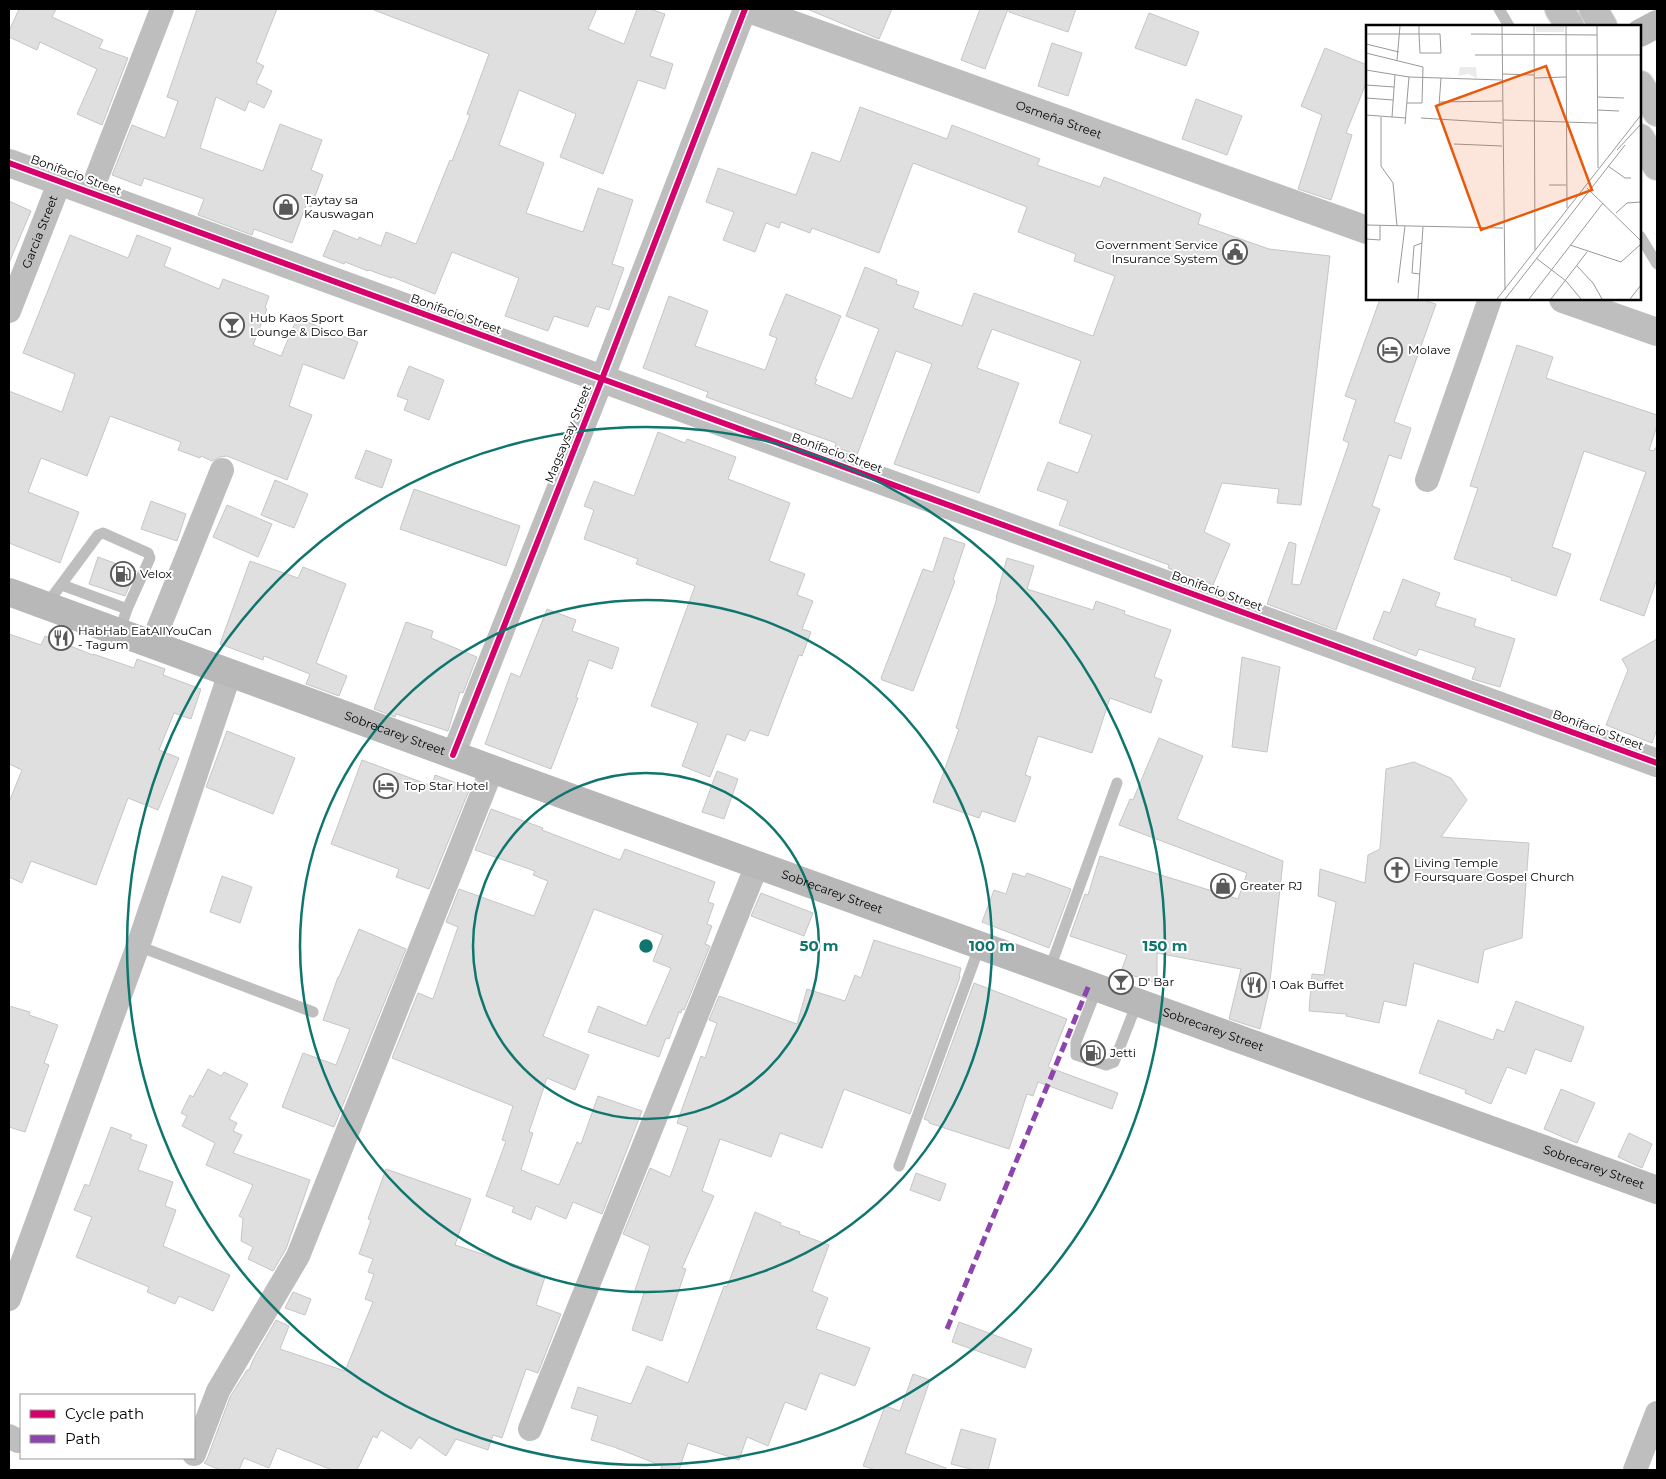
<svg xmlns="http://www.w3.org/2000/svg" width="1666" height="1479" font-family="Montserrat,sans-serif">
<rect width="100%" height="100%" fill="#fff"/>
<g fill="#dfdfdf" stroke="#c6c6c6">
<path d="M19,9H56L52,17L103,40L99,48L128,58L102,125L77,114L97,69L40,42L37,50L9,37V31Z"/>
<path d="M197,9H277L256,62L264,66L256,83L272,91L264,108L249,101L245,111L216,97L200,148L263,171L280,124L322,140L311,170L323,175L311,207L306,205L292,243L254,229L252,235L198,215L204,199L144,178L141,186L112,175L132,125L165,138L178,101L167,97Z"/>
<path d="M374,9H597L588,29L624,44L637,9H650L665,14L650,56L673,64L665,89L638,80L603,174L560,157L576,114L519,90L499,145L544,163L526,213L583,232L598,188L633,200L612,264L624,268L609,310L596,306L588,327L554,316L548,331L505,316L519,278L452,252L435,294L392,277L391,278L369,270L368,271L345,262L344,264L323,256L334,230L358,240L359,237L381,246L386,232L416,244L450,160L452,161L470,115L467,114L489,54L374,10Z"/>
<path d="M807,9H892L879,39Z"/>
<path d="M980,9H1008L985,69L961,60Z"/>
<path d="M1009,9H1076L1068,32L1009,12Z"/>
<path d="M1149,13L1199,32L1186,66L1135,48Z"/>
<path d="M1052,43L1082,53L1068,96L1038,86Z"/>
<path d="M1325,48L1367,65V81L1346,133L1352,135L1331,200L1298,189L1322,115L1301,106Z"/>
<path d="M1196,99L1242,116L1227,155L1182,139Z"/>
<path d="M860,107L947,139L952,125L1040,159L1037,165L1100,187L1104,177L1201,214L1198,224L1269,249L1330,256L1301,505L1277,503L1279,489L1222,483L1204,532L1230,544L1213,585L1168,568L1169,565L1059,525L1068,501L1037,490L1048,462L1078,473L1092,435L1059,423L1081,361L992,329L977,368L1019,383L979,493L894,464L932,364L896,351L857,455L835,447L836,443L706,397L708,392L643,368L669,296L708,311L695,346L765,370L777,338L769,335L786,294L841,316L815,379H817L815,384L852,399L879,329L846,316L865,267L897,280L896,284L919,292L913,308L962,326L974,293L1093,336L1115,276L1074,261L1076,254L1018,232L1027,207L913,163L879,253L812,228L810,233L781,222L779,228L766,223L755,252L723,240L734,212L706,202L718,168L796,195L812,152L840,162Z"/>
<path d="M9,201L31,211L9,263Z"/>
<path d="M70,235L128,258L137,235L171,248L164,266L219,289L223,279L269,296L265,308L267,309L253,345L281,356L297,318L358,342L344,379L303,364L289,406L312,415L287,480L227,456L220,457L212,461L201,456L200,458L178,450L181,442L110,416L87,476L41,458L28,492L79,512L60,563L9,543V391L62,412L75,374L23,353Z"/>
<path d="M1380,299H1420L1436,304L1394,422L1411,428L1401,459L1389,455L1372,506L1380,509L1336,630L1267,604L1289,542L1296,544L1292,584L1300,585L1349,443L1343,440L1356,400L1345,396Z"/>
<path d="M1517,345L1553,357L1546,378L1657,415V426L1649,450L1654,451L1655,448H1657V579L1644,616L1600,600L1646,472L1584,451L1552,547L1571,554L1556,596L1511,580L1512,578L1454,559L1478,488L1470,486Z"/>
<path d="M409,366L444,380L429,420L404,410L408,400L397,396Z"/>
<path d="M658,432L685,443L687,439L736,457L728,479L790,503L769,561L805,574L797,595L813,601L802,629L811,632L802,656L799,655L768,736L750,730L745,741L727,734L710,777L682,766L698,723L651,706L695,586L636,564L638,559L584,539L594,510L584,506L594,481L634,496Z"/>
<path d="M366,450L392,460L382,488L355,478Z"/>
<path d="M275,480L308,494L294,528L261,515Z"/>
<path d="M414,489L520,526L506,566L400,529Z"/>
<path d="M151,501L186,514L177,541L141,529Z"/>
<path d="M227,505L272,524L258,557L213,537Z"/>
<path d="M944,537L965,544L953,580L955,581L913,691L882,680L881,678L923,569L933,572Z"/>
<path d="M98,557L136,571L125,596L89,584Z"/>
<path d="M1007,558L1034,566L1027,589L1093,610L1096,601L1125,611L1124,614L1171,630L1154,677L1162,680L1151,713L1110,698L1092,753L1038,736L1025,775L1031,777L1015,822L982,811L979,818L933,802L959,729L956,728L997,598H996Z"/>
<path d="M250,561L298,578L303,567L346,584L316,663L347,676L339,696L306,684L310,674L264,656L263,660L220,644Z"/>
<path d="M1403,579L1440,593L1435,606L1476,619L1474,626L1515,639L1500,687L1472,679L1476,668L1419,649L1416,656L1373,639L1384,611L1390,613Z"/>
<path d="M547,609L576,620L572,631L619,648L612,669L589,660L576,697L578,698L551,769L485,744L511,673L520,677Z"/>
<path d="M406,622L433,631L431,638L477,657L463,693L460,692L448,731L396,714L395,717L374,709Z"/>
<path d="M9,634L41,645L45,636L93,655V654L134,668L137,659L165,669L163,675L201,689L191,719L174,713L159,750L179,758L158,810L128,798L96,885L31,861L22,883L9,877V802L22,770L9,764Z"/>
<path d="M1657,639V729L1652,743L1606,725L1628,670L1622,659Z"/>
<path d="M1242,657L1280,667L1267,752L1232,747Z"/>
<path d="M227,731L295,758L273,814L206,787Z"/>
<path d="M1159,738L1203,756L1177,819L1283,861L1269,990L1260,1029L1229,1019L1241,969L1157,953V983L1121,972L1127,955L1070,936L1085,894L1088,895L1100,856L1238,899L1247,873L1119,825L1130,799L1133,800Z"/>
<path d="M362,760L432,786L435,775L470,788L429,889L396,877L399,869L331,844Z"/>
<path d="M1414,762L1451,778L1467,800L1441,837L1529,843L1522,938L1484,950L1478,983L1414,963L1406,1006L1384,1001L1379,1023L1346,1016L1347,1014L1309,1011L1312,974L1324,975L1336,902L1318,896L1320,869L1365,883L1368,855L1380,849L1386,769Z"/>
<path d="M717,771L738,779L724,819L702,812Z"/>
<path d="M491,809L543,828L542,830L620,860L625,849L715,882L708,902L714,904L707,924L712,926L705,944L710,946L684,1010L682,1009L681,1013L679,1012L669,1039L666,1038L659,1057L588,1032L598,1006L646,1026L671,968L653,961L663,935L594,909L543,1036L589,1055L575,1090L547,1078L529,1132L533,1133L521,1170L559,1185L577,1142L581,1144L598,1096L642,1111L602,1214L573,1202L566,1219L536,1206L531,1220L512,1212L514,1207L486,1196L506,1141L502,1140L513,1106L392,1058L418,993L433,999L458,927L446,922L459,889L534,916L548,881L533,875L535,871L475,850Z"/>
<path d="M1013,873L1025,877L1027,873L1071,889L1049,948L982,922L994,890L1006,894Z"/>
<path d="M222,876L252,887L240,923L210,912Z"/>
<path d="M761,893L813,913L804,936L751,916Z"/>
<path d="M359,929L406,949L334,1127L282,1107L303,1053L336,1065L350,1029L323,1020L338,977H339Z"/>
<path d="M874,940L961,968L959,976L960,977L910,1114L844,1089L822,1148L780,1133L771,1157L720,1139L702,1191L714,1196L682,1268L686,1269L662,1341L632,1330L644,1293L635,1290L650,1246L623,1234L650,1168L670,1177L688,1127L677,1123L701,1056L705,1058L717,1023L709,1020L719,996L797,1024L807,989L845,1001L855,975L861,978Z"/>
<path d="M974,983L1067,1019L1048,1067L1118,1093L1112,1109L1038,1082L1033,1096L1027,1094L1009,1149L929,1123V1121L924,1119Z"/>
<path d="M1516,1001L1584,1027L1571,1062L1535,1049L1526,1074L1507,1067L1491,1104L1465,1093L1466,1090L1419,1073L1438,1020L1493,1040L1497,1029L1504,1032Z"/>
<path d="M9,1006L30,1012L29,1015L58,1025L44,1063L49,1065L25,1132L9,1127Z"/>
<path d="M208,1069L221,1076L224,1072L248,1084L229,1119L237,1123L233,1131L242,1135L233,1153L310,1180L286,1249L273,1271L248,1259L253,1247L241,1241L243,1218L239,1216L253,1185L206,1165L215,1143L182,1126L187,1116L181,1113L190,1095L193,1097Z"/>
<path d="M1561,1089L1595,1103L1577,1143L1544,1129Z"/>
<path d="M111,1127L132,1135L130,1139L147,1145L138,1170L173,1182L165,1206L176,1210L163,1246L230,1275L213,1311L179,1296L175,1304L147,1292L149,1287L76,1257L92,1217L74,1210L85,1184L89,1186Z"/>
<path d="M1629,1133L1652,1144L1642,1168L1618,1157Z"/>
<path d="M386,1169L471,1199L455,1245L540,1273L539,1276L545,1277L536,1305L561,1314L538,1373L526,1369L502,1438L493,1435L488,1450L456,1439L446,1456L419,1437L411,1449L381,1430L377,1438L373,1436L357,1470H332L277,1448L269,1468L244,1458L239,1470H220L204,1463L207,1459L230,1397L247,1370H249L254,1358L276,1320L289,1326L280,1349L345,1371L373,1302L365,1299L374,1274L368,1272L373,1259L359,1254L371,1220L368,1219Z"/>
<path d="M916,1173L946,1184L940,1201L910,1190Z"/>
<path d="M755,1212L781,1223L780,1225L800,1232L799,1234L829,1245L812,1291L828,1298L816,1329L870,1348L855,1386L820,1373L806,1410L785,1402L768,1446L747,1437L739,1460L688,1443L679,1470H660L662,1466L614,1447L591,1440L598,1416L571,1408L578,1387L631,1404L647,1366L688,1383L724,1286L727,1287Z"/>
<path d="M293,1292L311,1299L305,1315L285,1308Z"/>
<path d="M959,1322L1032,1349L1025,1368L952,1342Z"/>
<path d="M913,1374L930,1380L905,1453L946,1468V1470H876L863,1466L885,1406L900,1411Z"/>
<path d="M961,1429L996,1439L988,1470H975L951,1464Z"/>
</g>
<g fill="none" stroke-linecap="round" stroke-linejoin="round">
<defs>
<g id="trunk">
<path d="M1559,9L1570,26"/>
<path d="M1593,9L1603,26"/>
<path d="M1640,85L1657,112"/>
<path d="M1640,138L1657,166"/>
</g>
</defs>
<use href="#trunk" stroke="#dbdbdb" stroke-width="30"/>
<g stroke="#bebebe" stroke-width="11">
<path d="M1499,9L1509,26"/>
<path d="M1640,236L1657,264"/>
<path d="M62,585L127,609"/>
<path d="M46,605L98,535L103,533L148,553L150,558L127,609L119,633"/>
<path d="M138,946L313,1012"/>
<path d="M1049,971L1117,783"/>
<path d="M1097,988L1076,1042V1055L1106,1065L1114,1062L1137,1003"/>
<path d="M899,1166L980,945"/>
</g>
<g stroke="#bebebe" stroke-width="24">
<path d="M91,192L162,9"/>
<path id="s1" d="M9,311L60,181"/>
<path d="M1427,480L1490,299"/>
<path d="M152,644L222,470"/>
<path d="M453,755L602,379L745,9"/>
<path d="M9,1299L138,946L230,673"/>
<path d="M530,1429L757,865"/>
<path d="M9,1436L18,1441"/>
<path d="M194,1454L218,1391L298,1256L492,769"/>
<path d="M1635,1470L1657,1413"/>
</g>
<g stroke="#bebebe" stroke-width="28">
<path id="s2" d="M749,9L1367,230"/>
<path d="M9,163L1657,763"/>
<path d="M1563,299L1657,332"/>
</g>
<g stroke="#b8b8b8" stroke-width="28">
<path d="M1640,33L1657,24"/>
<path id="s3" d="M9,592L492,769L1657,1190"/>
</g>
<use href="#trunk" stroke="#bebebe" stroke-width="28"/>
<path stroke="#8e44ad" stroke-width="5" stroke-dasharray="10 5" stroke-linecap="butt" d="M947,1329L1089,985"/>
<defs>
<g id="cycleway">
<path d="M9,163L1657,763"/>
<path d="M453,755L602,379L745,9"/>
</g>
</defs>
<use href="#cycleway" stroke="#fff" stroke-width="9"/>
<use href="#cycleway" stroke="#d6006c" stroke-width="6"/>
</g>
<g fill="none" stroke="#0f766e" stroke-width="2.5">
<circle cx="646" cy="946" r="173"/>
<circle cx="646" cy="946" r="346"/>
<circle cx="646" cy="946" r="519"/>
</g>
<defs>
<symbol id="shop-ring" viewBox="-11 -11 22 22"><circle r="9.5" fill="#fff" stroke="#595959" stroke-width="1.5"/><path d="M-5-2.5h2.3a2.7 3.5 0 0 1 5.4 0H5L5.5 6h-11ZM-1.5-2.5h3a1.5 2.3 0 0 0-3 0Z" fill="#595959"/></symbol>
<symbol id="civic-ring" viewBox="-11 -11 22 22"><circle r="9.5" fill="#fff" stroke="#595959" stroke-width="1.5"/><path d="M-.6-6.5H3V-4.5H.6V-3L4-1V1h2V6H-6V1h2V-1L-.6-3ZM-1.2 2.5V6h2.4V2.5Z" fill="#595959"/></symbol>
<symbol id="bar-ring" viewBox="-11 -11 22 22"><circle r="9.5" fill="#fff" stroke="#595959" stroke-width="1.5"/><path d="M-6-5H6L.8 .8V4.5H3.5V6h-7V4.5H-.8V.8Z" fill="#595959"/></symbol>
<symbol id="hotel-ring" viewBox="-11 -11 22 22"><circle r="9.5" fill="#fff" stroke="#595959" stroke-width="1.5"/><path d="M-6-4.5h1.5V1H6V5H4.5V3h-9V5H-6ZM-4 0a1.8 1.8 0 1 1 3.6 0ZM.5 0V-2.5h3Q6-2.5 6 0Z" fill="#595959"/></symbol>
<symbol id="fuel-ring" viewBox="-11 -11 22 22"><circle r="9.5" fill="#fff" stroke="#595959" stroke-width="1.5"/><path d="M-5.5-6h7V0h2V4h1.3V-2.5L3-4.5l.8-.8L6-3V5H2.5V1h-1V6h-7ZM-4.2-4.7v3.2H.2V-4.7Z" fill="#595959"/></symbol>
<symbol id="restaurant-ring" viewBox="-11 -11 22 22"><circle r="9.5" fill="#fff" stroke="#595959" stroke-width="1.5"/><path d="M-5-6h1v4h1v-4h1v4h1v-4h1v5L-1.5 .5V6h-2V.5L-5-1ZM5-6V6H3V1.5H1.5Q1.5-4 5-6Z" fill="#595959"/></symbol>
<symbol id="church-ring" viewBox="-11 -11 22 22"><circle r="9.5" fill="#fff" stroke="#595959" stroke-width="1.5"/><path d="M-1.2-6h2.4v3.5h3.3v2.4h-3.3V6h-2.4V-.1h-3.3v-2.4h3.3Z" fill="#595959"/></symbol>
</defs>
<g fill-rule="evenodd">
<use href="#shop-ring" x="272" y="193" width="28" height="28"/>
<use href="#civic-ring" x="1221" y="238" width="28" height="28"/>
<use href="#bar-ring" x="218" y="311" width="28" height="28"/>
<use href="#hotel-ring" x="1376" y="336" width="28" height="28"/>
<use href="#fuel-ring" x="109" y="560" width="28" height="28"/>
<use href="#restaurant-ring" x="47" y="624" width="28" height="28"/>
<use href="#hotel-ring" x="372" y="772" width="28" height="28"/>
<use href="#church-ring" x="1383" y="856" width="28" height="28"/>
<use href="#shop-ring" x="1209" y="872" width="28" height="28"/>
<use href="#bar-ring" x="1107" y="968" width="28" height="28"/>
<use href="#restaurant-ring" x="1240" y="971" width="28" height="28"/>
<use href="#fuel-ring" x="1079" y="1039" width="28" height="28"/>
</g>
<g text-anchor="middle" stroke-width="4" stroke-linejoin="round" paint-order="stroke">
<g font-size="12" fill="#000" stroke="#fff">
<text dy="4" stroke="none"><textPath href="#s2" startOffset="329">Osmeña Street</textPath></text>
<text transform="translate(76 175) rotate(20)" y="4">Bonifacio Street</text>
<text dy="4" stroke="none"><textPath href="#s1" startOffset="85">Garcia Street</textPath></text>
<text transform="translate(456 314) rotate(20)" y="4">Bonifacio Street</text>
<text transform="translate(568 434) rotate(-68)" y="4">Magsaysay Street</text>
<text transform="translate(837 453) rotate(20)" y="4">Bonifacio Street</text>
<text transform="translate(1217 591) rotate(20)" y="4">Bonifacio Street</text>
<text transform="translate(1598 730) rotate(20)" y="4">Bonifacio Street</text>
<text dy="4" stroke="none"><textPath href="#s3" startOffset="411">Sobrecarey Street</textPath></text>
<text dy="4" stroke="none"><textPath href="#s3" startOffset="876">Sobrecarey Street</textPath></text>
<text dy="4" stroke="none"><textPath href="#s3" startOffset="1281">Sobrecarey Street</textPath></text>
<text dy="4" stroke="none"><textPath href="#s3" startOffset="1686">Sobrecarey Street</textPath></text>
</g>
<g font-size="12" fill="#000" stroke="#fff" text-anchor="start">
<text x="304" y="204">Taytay sa<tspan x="304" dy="14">Kauswagan</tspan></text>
<text x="1218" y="249" text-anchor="end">Government Service<tspan x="1218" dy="14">Insurance System</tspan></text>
<text x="250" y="322">Hub Kaos Sport<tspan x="250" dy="14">Lounge &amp; Disco Bar</tspan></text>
<text x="1408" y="354">Molave</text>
<text x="140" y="578">Velox</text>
<text x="78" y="635">HabHab EatAllYouCan<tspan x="78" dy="14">- Tagum</tspan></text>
<text x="404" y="790">Top Star Hotel</text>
<text x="1414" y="867">Living Temple<tspan x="1414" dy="14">Foursquare Gospel Church</tspan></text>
<text x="1240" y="890">Greater RJ</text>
<text x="1138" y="986">D' Bar</text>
<text x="1272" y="989">1 Oak Buffet</text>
<text x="1110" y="1057">Jetti</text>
</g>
</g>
<g transform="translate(1366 25)">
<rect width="275" height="275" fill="#fff"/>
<path d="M170,1H198V7H170ZM94,42H110L111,53L102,49L92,51Z" fill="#ebebeb"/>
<path fill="none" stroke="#999" stroke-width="1" d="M136,1L139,265M168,1L169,225M200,1L201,183M231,1L232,143M0,9H74L75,28H54L53,9V1M105,9L231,10M0,19L33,27M0,28L57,42L56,78H41M109,30H275M31,35L34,1M0,45L43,52L136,55M137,49L168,50M169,53L200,52M0,60L28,62M231,72L258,73M0,73L27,75M74,77L136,76M73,81L75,53M231,85L253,86M0,90L40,93M15,92V141L27,158L31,201M26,92L29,50M55,93L136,98M137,95L231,98M39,99L43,52M88,119L136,121M251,125L275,99M242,141L259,153H265M183,160H200M221,163L275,216M250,188L261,178L275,177M0,200L137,203M0,214L14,215V201M204,220L255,237L275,219M170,233L200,256L215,274M211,241L227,258L236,274M54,249L46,248L48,221L56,218M32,258L39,201M52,274L57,202M131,274L275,90M139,274L259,120M163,274L237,178M185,274L221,227M264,274L275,260"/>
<path fill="#e8590c" fill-opacity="0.15" stroke="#e8590c" stroke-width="2.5" d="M180,41L226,165L115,205L70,81Z"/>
<rect width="275" height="275" fill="none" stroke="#000" stroke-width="2.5"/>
</g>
<circle cx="646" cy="946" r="8" fill="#0f766e" stroke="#fff" stroke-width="2.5"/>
<g font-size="15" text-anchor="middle" font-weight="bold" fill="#0f766e" stroke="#fff" stroke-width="4" stroke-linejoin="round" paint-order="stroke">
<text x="819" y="951">50 m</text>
<text x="992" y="951">100 m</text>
<text x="1165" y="951">150 m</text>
</g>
<rect width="1666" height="1479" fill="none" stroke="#000000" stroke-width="20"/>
<rect x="20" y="1394" width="175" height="65" fill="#ffffff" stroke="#999999"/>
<rect x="30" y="1410" width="25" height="8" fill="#d6006c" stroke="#999999"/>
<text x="65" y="1419" font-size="15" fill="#000000">Cycle path</text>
<rect x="30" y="1435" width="25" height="8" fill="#8e44ad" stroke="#999999"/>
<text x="65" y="1444" font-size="15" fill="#000000">Path</text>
</svg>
